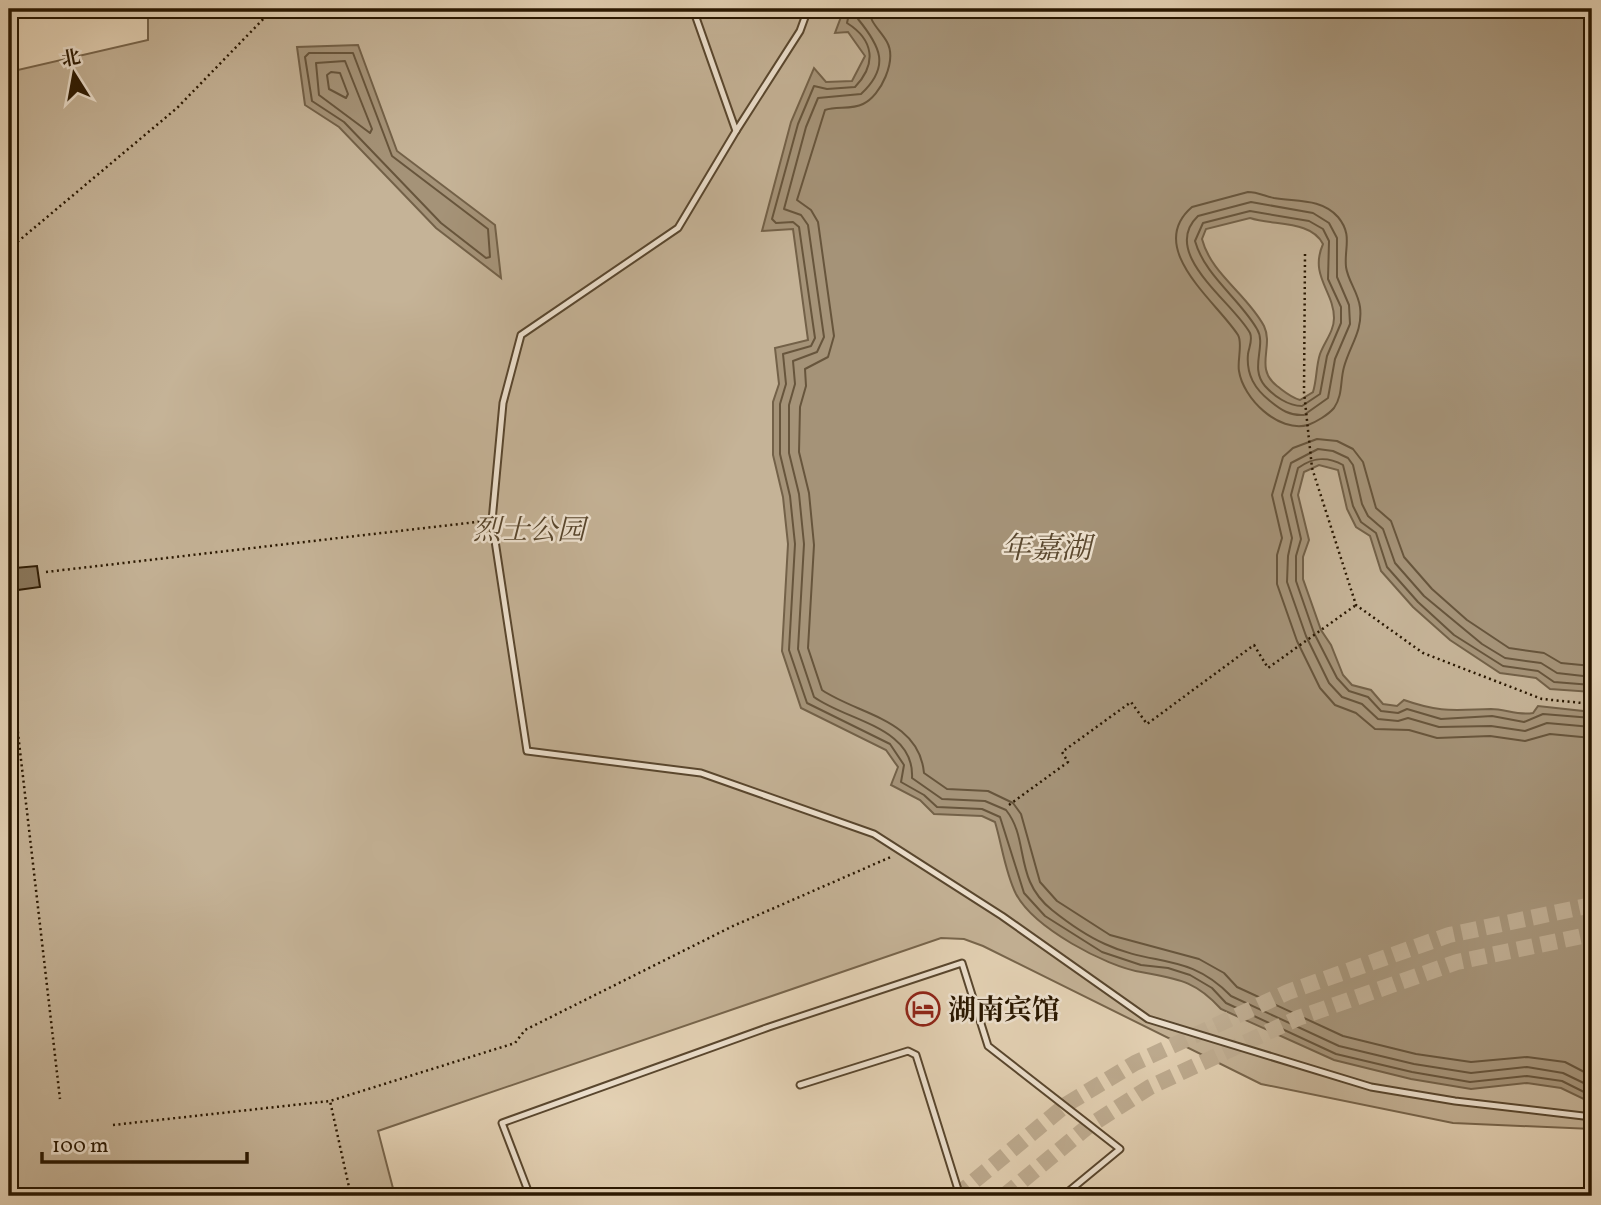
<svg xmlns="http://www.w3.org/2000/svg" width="1601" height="1205" font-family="Vollkorn,'Noto Serif SC',serif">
<rect width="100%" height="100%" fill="#e5d3b6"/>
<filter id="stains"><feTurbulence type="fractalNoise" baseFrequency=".00286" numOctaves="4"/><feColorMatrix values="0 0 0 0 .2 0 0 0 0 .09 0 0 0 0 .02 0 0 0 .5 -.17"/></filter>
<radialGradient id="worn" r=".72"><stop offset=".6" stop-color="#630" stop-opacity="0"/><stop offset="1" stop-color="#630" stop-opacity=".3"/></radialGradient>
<path fill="#c5b397" stroke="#77654c" stroke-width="2" d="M148,9H1592V1129L1453,1123L1261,1084L983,946L964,939L941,938L378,1131L395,1196H9V72L148,40Z"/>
<g fill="#a59378" stroke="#736148" stroke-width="2" fill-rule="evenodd">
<path d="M844,9H1592V692L1550,689L1536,678L1500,673L1450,640L1413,607L1381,571L1370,536L1356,527L1347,509L1338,470L1319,465L1304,472L1298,495L1309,540L1303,557V579L1321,630L1331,645L1343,675L1352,685L1371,690L1383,704L1397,706L1404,700C1441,713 1453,710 1491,709C1505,709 1518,716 1533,713L1538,706L1592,712V1103L1561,1088L1527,1083L1471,1089L1411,1079L1334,1060L1221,1009C1195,980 1177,979 1141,972C1105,966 1034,928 1016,894C1005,872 1002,845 995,822L982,816L934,814L920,800L891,785L898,767L886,750L801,708L782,651L788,544L783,497L773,455V402L779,384L775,348L808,340L793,229L762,231L791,122L814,68L826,82L852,81L865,56L848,32L835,33ZM1250,218C1274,226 1311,220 1323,244C1309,276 1334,291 1334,318C1334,331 1325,341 1320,354C1316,366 1317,379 1313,392L1300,400C1290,397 1285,392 1277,386C1254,368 1274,347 1264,326C1247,294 1211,274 1202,239L1206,229Z"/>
<path d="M358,45L397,151L495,225L501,278L436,228L339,127L305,105L297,47Z"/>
</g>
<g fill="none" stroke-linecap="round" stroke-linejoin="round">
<g stroke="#67553c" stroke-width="2">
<path d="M850,9L847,23C874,40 877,64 855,87L827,89L814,86L798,124L772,219L776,223L793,222L799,227L815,338L811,346L783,354L786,384L780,404V454L790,496L795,544L789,650L807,703L890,744L904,765L901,782L924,795L937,807L982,809L1000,817L1024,893L1045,916L1102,952L1141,965L1168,968L1190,975L1212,988L1226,1003L1336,1054L1412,1072L1470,1082L1527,1076L1562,1081L1592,1096"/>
<path d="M859,9L858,19C880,46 891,66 861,94L818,98L806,127L784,209L801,215L808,225L824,337L817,352L793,361L795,384L789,405V453L799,494L804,544L798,649L814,697C847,721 915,727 912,778L942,799L985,801L1006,810C1030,840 1013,879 1052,910C1067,922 1087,936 1105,944C1154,967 1188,952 1231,996L1339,1046L1414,1064L1471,1073L1527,1067L1563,1073L1592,1087"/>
<path d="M869,9C869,22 881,31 887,42C897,60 881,96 863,104C851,110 837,106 825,110L797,200L811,210L818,222L834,336L828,357L805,369L806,386L800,407L799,452L809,493L814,545L808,648L822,690C859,715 919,719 924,773L947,789L988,791L1013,803L1021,814L1040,882L1057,901L1110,935L1199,959L1224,973L1237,987L1343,1036L1416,1054L1471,1062L1527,1057L1565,1062L1592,1076"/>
<path d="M309,53H353L392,156L488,229L490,257L486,258L441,223L344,122L312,101L305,57Z"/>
<path d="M345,61L372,129L370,133L319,95L316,63Z"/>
<path d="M331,72L340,73L348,94L346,98L329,89L327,75Z"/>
<path d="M1248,192C1257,192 1265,196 1274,198C1296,202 1321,198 1338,217C1353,235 1344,248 1346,267C1348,281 1358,292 1360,307C1363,331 1350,345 1344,367C1340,381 1343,395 1334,408C1328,415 1316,422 1308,425C1278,433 1243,398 1239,371C1237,361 1243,343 1238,335C1217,302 1144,248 1192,207Z"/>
<path d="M1251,202L1313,213L1329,223L1337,238V277L1349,305L1350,324L1335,359L1328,398L1304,415C1290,416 1281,410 1270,401C1255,389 1246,375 1248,354C1249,347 1253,340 1250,333C1233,302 1159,253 1198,216Z"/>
<path d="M1250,211L1309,221L1323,229L1329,241L1328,279L1341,307V323L1327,356L1320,394L1302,406C1288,406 1274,396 1265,386C1249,368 1267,345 1257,329C1239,298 1205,276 1195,241L1203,223Z"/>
<path d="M1592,666L1561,663L1544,653L1509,648L1467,620L1432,589L1404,557L1391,521L1376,508L1363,462L1353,449L1337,441L1317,439L1293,448L1283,457L1272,495L1282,538L1277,555V584L1297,641L1320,688L1335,705L1356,713L1375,729L1409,730L1437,738L1490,736L1525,741L1550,734L1592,738"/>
<path d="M1592,677L1557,673L1541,663L1505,658L1482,644L1424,596L1395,563L1383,529L1368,516L1362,504L1353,465L1348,458L1333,451L1318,449L1291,463L1282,495L1292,538L1288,556L1287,582L1306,636L1329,683L1342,697L1362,704L1378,719L1398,721L1408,718L1439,727L1491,726L1525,731L1547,723L1592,727"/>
<path d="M1592,685L1554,682L1538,671L1503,666L1454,635L1418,602L1387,567L1376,533L1361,522L1353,506L1343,465C1327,456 1313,457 1298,468L1291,495L1301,539L1296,556V581L1314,633L1337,678L1349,691L1368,697L1381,711L1398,713L1407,709L1441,719L1492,716L1524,722L1543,714L1592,718"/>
</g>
</g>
<path fill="#8b795f" stroke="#291700" stroke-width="2" d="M9,561L15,568L37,566L40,587L18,590L11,598L13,612H9Z"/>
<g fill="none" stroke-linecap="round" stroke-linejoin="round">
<g stroke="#bfad92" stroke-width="16" stroke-dasharray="16 8" stroke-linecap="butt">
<path d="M956,1196L1067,1104L1135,1063L1288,992L1449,935L1592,905"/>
<path d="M1004,1196L1086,1128L1150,1087L1298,1018L1457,962L1592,934"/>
</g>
<defs>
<g id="service">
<path d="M693,9L736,131L800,31L808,9"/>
<path d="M736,131L678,228L521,335L503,403L492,521L527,751L701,773L874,834L1002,916L1148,1019L1371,1087L1455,1101L1592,1117"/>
<path d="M800,1085L908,1051L916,1055L960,1196"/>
<path d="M530,1196L502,1123L769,1027L962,963L988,1046L1120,1149L1063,1196"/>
</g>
</defs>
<use href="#service" stroke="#58462e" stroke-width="9"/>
<g stroke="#291700" stroke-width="2.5" stroke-dasharray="2 3.5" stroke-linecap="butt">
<path d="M9,249L177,108L273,9"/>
<path d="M1305,254L1304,392L1312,468L1356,605L1423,653L1542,699L1592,704"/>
<path d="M46,572L485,521"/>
<path d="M9,655L60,1099"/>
<path d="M1009,805L1068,762L1062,752L1131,702L1147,724L1254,645L1268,668L1356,605"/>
<path d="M113,1125L330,1101"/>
<path d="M9,1130L15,1129"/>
<path d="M351,1196L330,1101L515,1043L525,1030L733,926L893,856"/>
</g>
<use href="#service" stroke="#eee2d0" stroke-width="5"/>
</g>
<defs>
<symbol id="hotel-ring" viewBox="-11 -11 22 22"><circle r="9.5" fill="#eee2d0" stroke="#8f2418" stroke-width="1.5"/><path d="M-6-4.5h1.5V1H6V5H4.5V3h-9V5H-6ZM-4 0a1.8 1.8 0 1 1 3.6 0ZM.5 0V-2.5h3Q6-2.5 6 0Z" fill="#8f2418"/></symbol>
</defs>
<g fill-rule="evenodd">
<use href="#hotel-ring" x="904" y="990" width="38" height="38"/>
</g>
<g text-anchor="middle" stroke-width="5" stroke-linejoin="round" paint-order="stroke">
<g font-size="28" font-style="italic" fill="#58462d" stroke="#eee2d0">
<text x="529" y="539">烈士公园</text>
</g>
<g font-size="28" font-weight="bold" fill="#291700" stroke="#eee2d0" text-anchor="start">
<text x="948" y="1019">湖南宾馆</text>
</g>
<g font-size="30" font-style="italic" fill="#5b4930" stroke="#eee2d0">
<text x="1046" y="558">年嘉湖</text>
</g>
</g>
<rect width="1601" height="1205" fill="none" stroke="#e5d3b6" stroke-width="35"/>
<rect x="10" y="10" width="1580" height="1184" fill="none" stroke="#291700" stroke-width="3.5"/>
<rect x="18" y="18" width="1566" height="1170" fill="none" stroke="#291700" stroke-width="2"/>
<g transform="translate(74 74) rotate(349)" stroke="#eee2d0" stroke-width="5" paint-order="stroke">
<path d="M0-5L12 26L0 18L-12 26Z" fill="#291700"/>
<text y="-10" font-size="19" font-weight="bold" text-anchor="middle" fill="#291700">北</text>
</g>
<path d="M42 1152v10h205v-10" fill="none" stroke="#291700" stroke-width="3.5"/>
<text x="52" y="1152" font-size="21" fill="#291700" stroke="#eee2d0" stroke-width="5" paint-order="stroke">100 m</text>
<rect width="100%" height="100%" filter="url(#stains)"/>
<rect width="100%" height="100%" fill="url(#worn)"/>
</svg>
